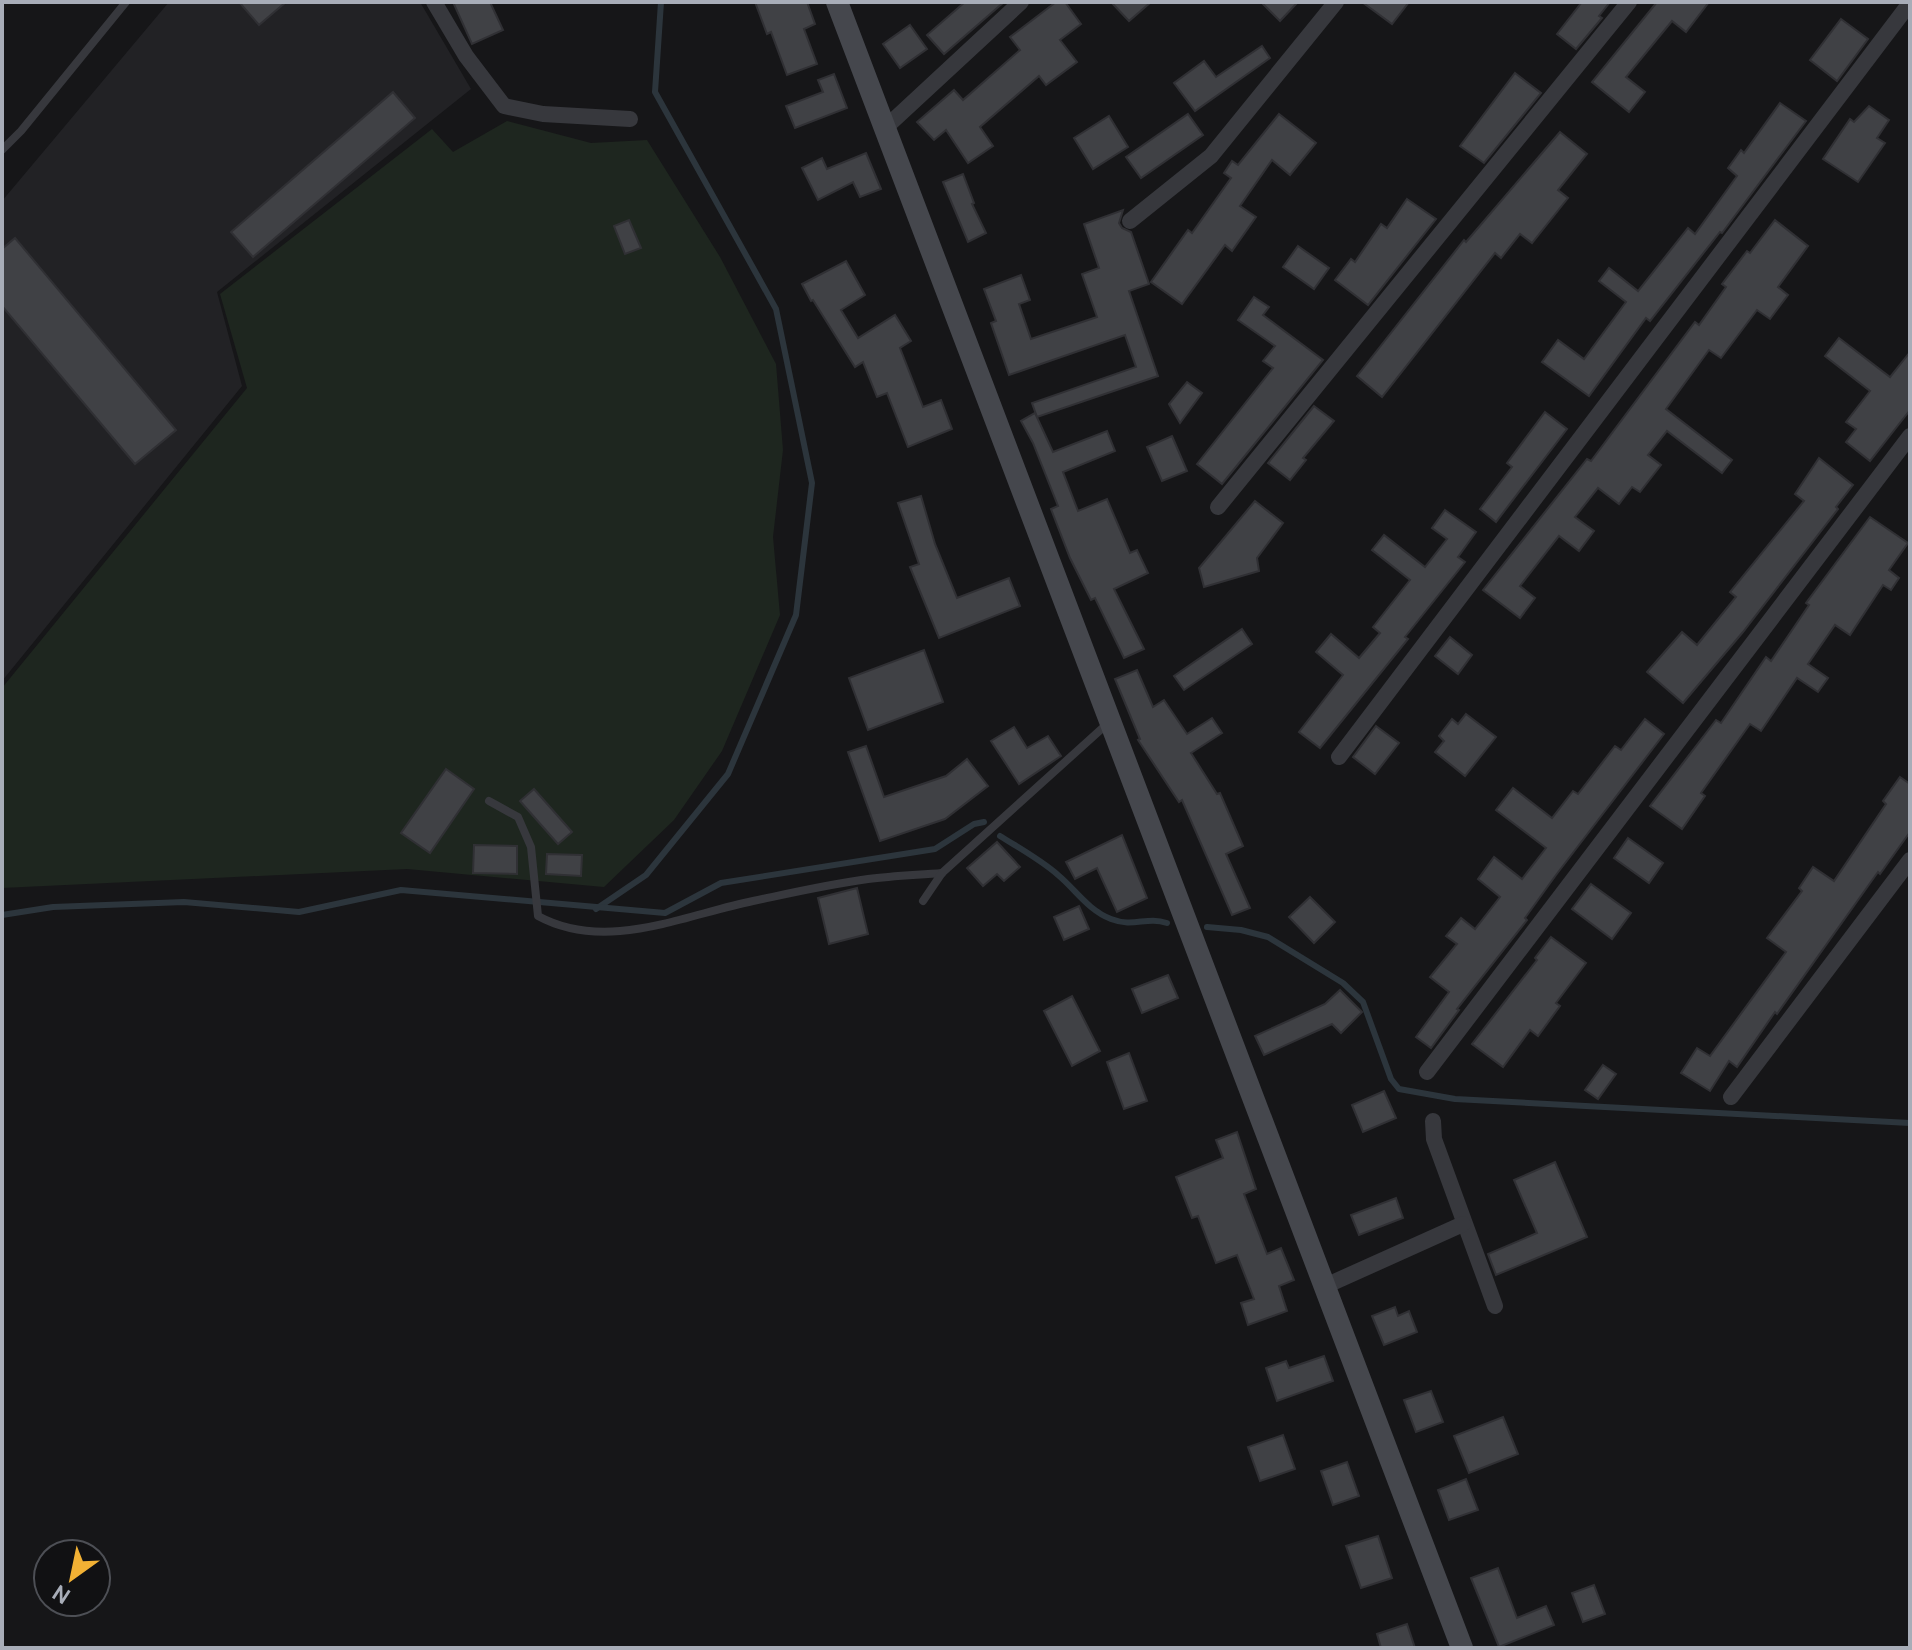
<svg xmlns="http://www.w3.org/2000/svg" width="1912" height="1650" font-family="Cabin,sans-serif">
<rect width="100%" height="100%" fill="#161618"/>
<path fill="#222225" d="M169,2H420L471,89L217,292L242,386L2,681V201Z"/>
<path fill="#1e261f" d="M507,121L591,143L647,140L720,257L776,364L783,450L773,537L780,615L722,751L674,820L604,887L407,869L2,888V688L247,388L220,294L432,129L453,152Z"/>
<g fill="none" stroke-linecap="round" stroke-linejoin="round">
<g stroke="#2c353c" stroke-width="6">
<path d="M1000,836C1019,848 1041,860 1058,875C1076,890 1088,910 1111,919C1134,928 1146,916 1167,923"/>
<path d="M596,909L646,875L728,774L796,615L812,483L776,309L655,92L661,2"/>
<path d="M2,915L53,907L184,902L299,912L401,890L665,913L721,883L935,849L974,824L984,822"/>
<path d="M1207,927L1241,930L1268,937L1343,983L1363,1002L1391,1079L1399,1089L1455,1099L1910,1123"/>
</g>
</g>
<g fill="#404145" stroke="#303034" stroke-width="2">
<path d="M239,2H286L259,25Z"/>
<path d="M453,2H490L503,30L472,44Z"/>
<path d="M755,2H807L815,24L804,29L817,64L787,75L771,32L767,34Z"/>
<path d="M965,2H1004L944,54L927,35Z"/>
<path d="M1056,2H1065L1081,24L1060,40L1077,62L1046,85L1039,76L980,127L993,146L968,163L946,130L934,140L917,122L954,90L963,100L1020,50L1010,37Z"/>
<path d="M1111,2H1151L1129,21Z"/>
<path d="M1261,2H1298L1280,21Z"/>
<path d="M1362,2H1409L1392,24Z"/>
<path d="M1582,2H1610L1599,16L1602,18L1576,49L1557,34Z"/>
<path d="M1657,2H1709L1686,32L1672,21L1626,77L1645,92L1629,112L1592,82Z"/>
<path d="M1841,19L1868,39L1837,81L1810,60Z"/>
<path d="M910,25L927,49L900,68L883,44Z"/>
<path d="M1262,46L1270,58L1195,111L1174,83L1204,61L1216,77Z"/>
<path d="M1515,73L1541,93L1484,163L1460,146Z"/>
<path d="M834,74L847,108L795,128L786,106L823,92L818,80Z"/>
<path d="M393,92L415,118L253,257L231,232Z"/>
<path d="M1780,103L1806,121L1722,233L1720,232L1650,321L1646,318L1589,396L1542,362L1558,340L1584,359L1626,302L1599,281L1609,268L1638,291L1688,228L1695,234L1737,176L1728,168L1741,150L1744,153Z"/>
<path d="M1869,106L1889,120L1877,138L1885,143L1858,182L1823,159L1850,119L1854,122Z"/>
<path d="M1188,114L1203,135L1141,178L1126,157Z"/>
<path d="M1279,114L1316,143L1290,175L1272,160L1240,206L1256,217L1232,251L1225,245L1182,304L1151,282L1188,230L1192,233L1231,178L1224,173L1232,161L1238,165Z"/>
<path d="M1109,116L1128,147L1093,169L1074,138Z"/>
<path d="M1560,132L1587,154L1558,190L1568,198L1532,243L1520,234L1501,258L1495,253L1382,397L1357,376L1464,240L1466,242Z"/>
<path d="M866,153L881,189L860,197L853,182L818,200L802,168L822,158L827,169Z"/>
<path d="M963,174L974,203L972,204L986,233L968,242L943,182Z"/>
<path d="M1407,199L1436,219L1368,305L1335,280L1351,259L1355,262L1381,224L1387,228Z"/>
<path d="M1123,210L1119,223L1122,228L1131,232L1149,284L1129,291L1158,376L1037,417L1032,403L1136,367L1125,335L1009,375L991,323L996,321L984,289L1021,275L1030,300L1019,304L1031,339L1097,317L1082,274L1099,268L1084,224Z"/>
<path d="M629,220L641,248L625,254L614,226Z"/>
<path d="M1775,220L1808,246L1778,287L1788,295L1770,319L1757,310L1721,358L1709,350L1666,409L1732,460L1722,473L1667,431L1648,455L1661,465L1640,492L1632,487L1619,504L1598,488L1575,517L1594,531L1579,551L1559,536L1520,586L1535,598L1520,618L1483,590L1587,459L1591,461L1695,322L1699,325L1726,287L1722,284L1747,251L1750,253Z"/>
<path d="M15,238L176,430L135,464L2,306V249Z"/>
<path d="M1298,246L1329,268L1314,289L1283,267Z"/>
<path d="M846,261L865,295L841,310L858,338L895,315L911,341L900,348L923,407L941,400L952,429L908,447L887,393L877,397L863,362L855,367L813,300L811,301L802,284Z"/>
<path d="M1254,297L1269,307L1263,315L1323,360L1222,484L1197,464L1273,368L1263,361L1275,346L1238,320Z"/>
<path d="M1839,338L1890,377L1910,352V410L1870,461L1846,442L1856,429L1846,422L1870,391L1825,356Z"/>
<path d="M1187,382L1202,393L1180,423L1169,404Z"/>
<path d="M1314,406L1334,421L1303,458L1306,460L1290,480L1268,463Z"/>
<path d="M1545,412L1567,429L1496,522L1480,509L1512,467L1507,463Z"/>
<path d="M1035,413L1053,452L1107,431L1115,451L1063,472L1078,511L1107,499L1130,553L1137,550L1148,573L1114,589L1144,649L1124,658L1095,598L1091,600L1070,558L1051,509L1058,506L1033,443L1021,421Z"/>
<path d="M1172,436L1187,471L1162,481L1147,447Z"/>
<path d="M1819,458L1853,485L1836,507L1838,509L1743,632L1683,703L1647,672L1682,632L1697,645L1736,597L1730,592L1804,501L1795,494Z"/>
<path d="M921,496L935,544L957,598L1009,578L1020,606L939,638L910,567L919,564L898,503Z"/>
<path d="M1255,501L1283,523L1257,558L1259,571L1204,587L1199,568Z"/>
<path d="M1445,510L1476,532L1458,557L1465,562L1405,637L1408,639L1320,748L1299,732L1343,675L1316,652L1331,634L1359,658L1380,633L1373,627L1410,580L1372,550L1384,535L1425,567L1447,539L1432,528Z"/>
<path d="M1870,517L1908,543L1889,570L1899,578L1891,590L1883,585L1850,635L1835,625L1808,664L1828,678L1818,692L1797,678L1761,731L1750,724L1701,793L1705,796L1682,829L1650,806L1716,720L1721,723L1766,657L1771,661L1809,605L1806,603Z"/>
<path d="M1242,629L1252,644L1184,690L1174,676Z"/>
<path d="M1450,637L1472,655L1458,674L1435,656Z"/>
<path d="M924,650L943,702L868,730L849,678Z"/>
<path d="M1137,670L1153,707L1164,700L1187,734L1212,718L1222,733L1191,753L1217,794L1220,793L1243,846L1226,854L1250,908L1232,915L1182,800L1179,802L1138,740L1140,739L1115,679Z"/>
<path d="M1466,714L1496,737L1465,776L1435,752L1444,741L1439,736L1452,719L1458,724Z"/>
<path d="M1645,719L1664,734L1556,875L1525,918L1527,920L1457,1009L1459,1010L1431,1048L1416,1037L1449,992L1430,977L1457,944L1446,936L1461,918L1475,929L1500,897L1478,879L1494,857L1522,879L1546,848L1496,810L1513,788L1552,818L1573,791L1578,794L1615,746L1621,750Z"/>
<path d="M1376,726L1399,743L1375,774L1353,757Z"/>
<path d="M1014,727L1027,748L1048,736L1061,756L1019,784L991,741Z"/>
<path d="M866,746L884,797L946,776L967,759L988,786L945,819L880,841L848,752Z"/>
<path d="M446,769L474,789L430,853L401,833Z"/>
<path d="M1900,777L1910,784V832L1880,874L1878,872L1777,1014L1775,1012L1737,1067L1729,1061L1710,1091L1681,1073L1697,1048L1710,1056L1786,952L1767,938L1802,891L1799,888L1813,867L1834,881L1886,804L1883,801Z"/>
<path d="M534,789L572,832L558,844L520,801Z"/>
<path d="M1122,835L1147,898L1117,912L1097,868L1075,879L1066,862Z"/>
<path d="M1628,838L1663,863L1649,883L1614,858Z"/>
<path d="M997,842L1020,867L1004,881L997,874L983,886L967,868Z"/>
<path d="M474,845L517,846V874L473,873Z"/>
<path d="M547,854L582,855L581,876L546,874Z"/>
<path d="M1591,884L1631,913L1612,939L1572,909Z"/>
<path d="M857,888L868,934L829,944L818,898Z"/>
<path d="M1310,897L1335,922L1314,943L1289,917Z"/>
<path d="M1079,906L1089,929L1064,940L1054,917Z"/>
<path d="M1551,937L1586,963L1556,1003L1560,1006L1538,1036L1530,1030L1503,1067L1472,1044L1537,960L1535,958Z"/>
<path d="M1168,975L1178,998L1142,1013L1132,989Z"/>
<path d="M1340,990L1362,1012L1341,1033L1332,1024L1264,1055L1255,1036L1325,1004Z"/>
<path d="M1072,996L1100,1051L1072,1066L1044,1011Z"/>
<path d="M1129,1053L1147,1101L1124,1109L1107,1062Z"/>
<path d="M1603,1065L1616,1074L1598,1099L1585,1090Z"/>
<path d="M1384,1091L1396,1118L1363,1132L1352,1105Z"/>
<path d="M1237,1132L1256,1189L1244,1194L1267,1254L1281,1248L1294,1280L1279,1286L1287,1311L1248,1325L1241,1303L1254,1299L1237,1255L1216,1263L1198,1216L1192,1218L1176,1177L1223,1158L1216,1140Z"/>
<path d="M1555,1162L1587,1237L1496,1275L1488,1254L1537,1233L1514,1180Z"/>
<path d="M1396,1198L1403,1218L1359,1235L1351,1215Z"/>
<path d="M1395,1307L1398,1316L1409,1311L1417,1332L1384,1345L1372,1316Z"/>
<path d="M1324,1356L1333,1381L1277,1401L1266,1368L1286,1361L1289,1368Z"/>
<path d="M1431,1391L1443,1422L1416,1432L1404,1400Z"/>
<path d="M1503,1417L1518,1454L1469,1473L1454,1436Z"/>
<path d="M1283,1435L1295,1469L1260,1481L1248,1447Z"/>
<path d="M1347,1462L1359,1496L1333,1505L1321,1471Z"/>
<path d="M1466,1479L1478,1510L1449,1520L1438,1490Z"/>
<path d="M1378,1536L1392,1578L1361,1588L1346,1546Z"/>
<path d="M1498,1568L1517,1618L1546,1606L1554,1625L1499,1647L1471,1578Z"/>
<path d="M1594,1585L1605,1614L1583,1622L1572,1593Z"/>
<path d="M1407,1624L1415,1648H1381L1377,1634Z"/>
</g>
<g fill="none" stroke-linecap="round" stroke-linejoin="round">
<g stroke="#37383d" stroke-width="8">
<path d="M2,150L21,131L126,2"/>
<path d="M489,801L518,817L531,847L538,916C606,953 684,915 753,901C791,893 830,884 868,879C893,876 918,875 942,873"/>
<path d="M923,901L942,873L1107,724"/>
</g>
<g stroke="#37383d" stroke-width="16">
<path d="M434,2L466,56L504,106L543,114L630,119"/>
<path d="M884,129L1021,2"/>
<path d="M1130,221L1211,156L1336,2"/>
<path d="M1218,507L1629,2"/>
<path d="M1339,757L1910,3"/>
<path d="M1427,1072L1910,436"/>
<path d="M1731,1097L1910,860"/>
<path d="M1433,1121L1434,1139L1495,1306"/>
<path d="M1323,1287L1463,1224"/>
</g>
<path stroke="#45474d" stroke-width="22" d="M837,2L1462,1648"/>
</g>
<rect width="1912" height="1650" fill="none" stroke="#a8adb8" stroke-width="8"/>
<g transform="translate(72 1578) rotate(213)"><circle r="38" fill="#111113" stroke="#4d4f55" stroke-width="2"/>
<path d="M0-6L14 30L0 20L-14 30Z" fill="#f2b134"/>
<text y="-12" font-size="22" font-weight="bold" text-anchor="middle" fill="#a8adb8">N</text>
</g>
</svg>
